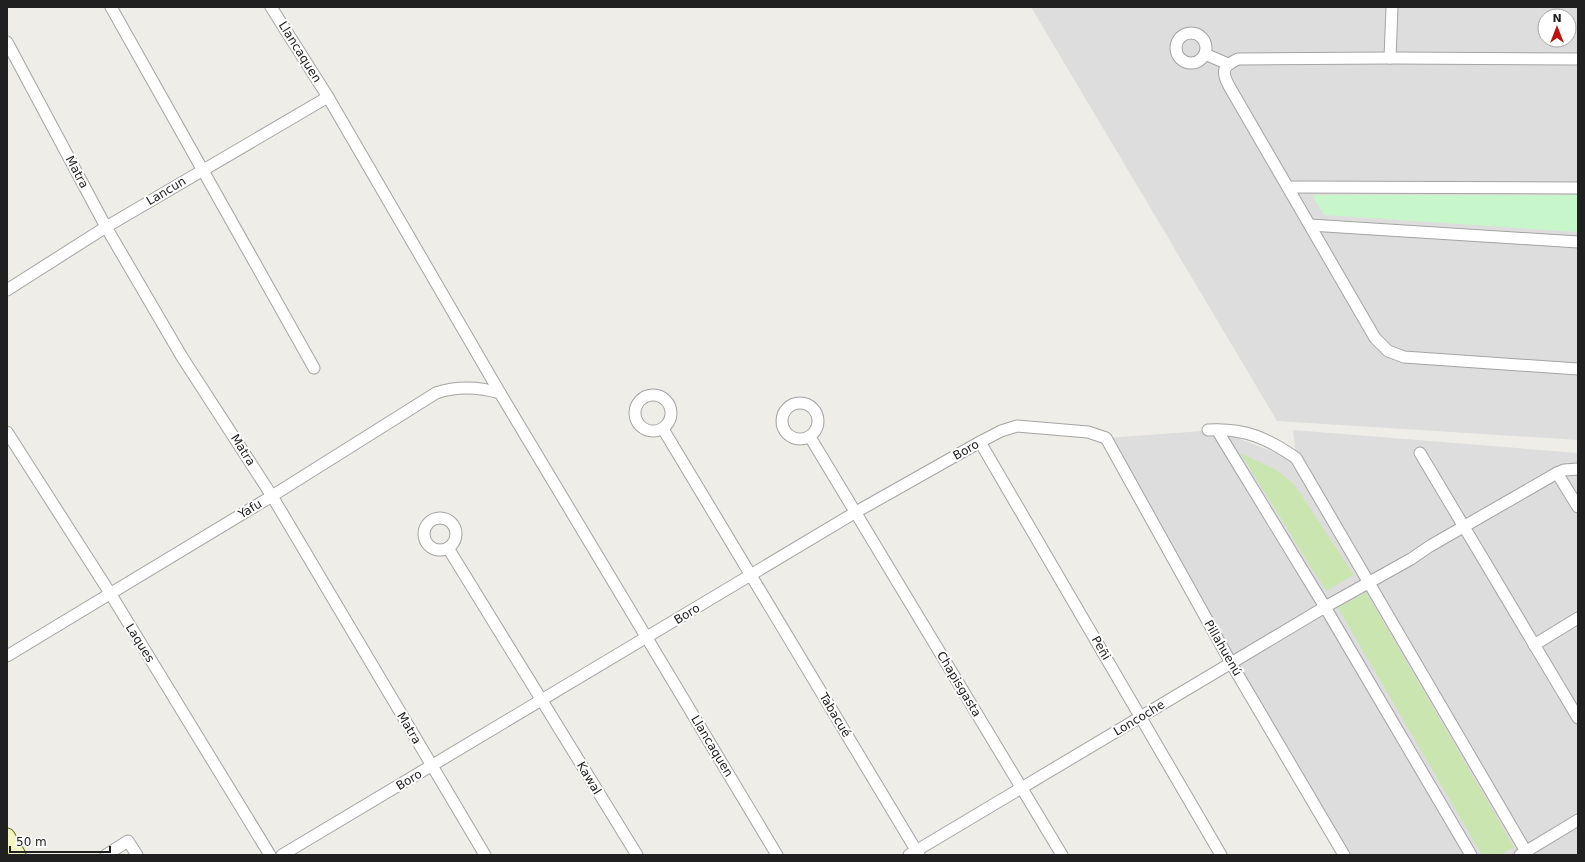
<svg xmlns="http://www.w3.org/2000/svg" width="1585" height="862" font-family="'DejaVu Sans',sans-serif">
<rect width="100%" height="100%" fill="#efede7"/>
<g fill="#dedddd" fill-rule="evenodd">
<path d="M1031,7H1578V440L1277,421ZM1545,16H1569V40H1545Z"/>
<path d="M1217,430L1281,455L1296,458L1293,430L1578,453V855H1345L1106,438Z"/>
</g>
<g fill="#cbe5b1">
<path d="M1240,453L1275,469L1295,485L1354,575L1326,591Z"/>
<path d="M1366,592L1514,847L1500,855H1482L1338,608Z"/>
</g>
<path fill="#c8f6cb" d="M1312,195H1578V232L1324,215Z"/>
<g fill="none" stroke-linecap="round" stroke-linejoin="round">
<defs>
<g id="minor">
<path d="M111,7L314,368"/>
<path d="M271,7L328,97L500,393L777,855"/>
<circle cx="1191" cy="48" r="15"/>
<path d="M7,42L106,227L182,357L272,496L485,855"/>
<path d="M1205,54L1228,64"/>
<path d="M1390,58L1392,7"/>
<path d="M1578,59L1390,58L1238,59C1223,66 1221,71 1229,86L1375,338L1388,351L1404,357L1578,369"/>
<path d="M1288,187L1578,188"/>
<path d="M1310,225L1578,242"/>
<path d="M7,290L106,227L328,97"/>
<circle cx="653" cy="413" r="18"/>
<circle cx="800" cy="421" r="18"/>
<path d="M663,429L919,855"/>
<path d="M1208,430C1245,428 1267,438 1296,458L1528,855"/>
<path d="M1217,430L1325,607L1471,855"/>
<path d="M7,432L110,593L270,855"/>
<path d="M810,437L1062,855"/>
<path d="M980,442L1221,855"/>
<path d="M1420,453L1578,718"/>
<path d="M1557,473L1578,507"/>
<circle cx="440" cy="534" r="16"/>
<path d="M448,548L637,855"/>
<path d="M1534,645L1578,618"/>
<path d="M7,656L272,496L436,393C457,386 479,387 500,393"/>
<path d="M106,855L128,841L137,855"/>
<path d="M282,855L856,512L980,442L1001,431L1017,426L1088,432L1106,438L1231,663L1344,855"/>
<path d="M909,855L1325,607L1411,559L1430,546L1557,473L1564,470L1578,469"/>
<path d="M1520,855L1578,820"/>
</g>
<path id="secondary" d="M7,836L18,855"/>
</defs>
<use href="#minor" stroke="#a4a4a4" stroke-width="13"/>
<use href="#secondary" stroke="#65700d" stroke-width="17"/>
<use href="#minor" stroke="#fff" stroke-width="11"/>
<use href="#secondary" stroke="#f2f5bf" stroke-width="15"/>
</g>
<g text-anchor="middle" stroke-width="4" stroke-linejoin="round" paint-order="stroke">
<g font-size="12" fill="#202020" stroke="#fff">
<text transform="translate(300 52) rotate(58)" y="4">Llancaquen</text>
<text transform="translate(77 172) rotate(62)" y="4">Matra</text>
<text transform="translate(166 191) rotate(-31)" y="4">Lancun</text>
<text transform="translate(243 450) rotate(58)" y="4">Matra</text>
<text transform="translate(966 450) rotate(-30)" y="4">Boro</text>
<text transform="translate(250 509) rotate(-31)" y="4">Yafu</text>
<text transform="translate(687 614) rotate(-31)" y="4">Boro</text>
<text transform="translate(140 643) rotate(58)" y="4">Laques</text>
<text transform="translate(1101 648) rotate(60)" y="4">Peñi</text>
<text transform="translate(1223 648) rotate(60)" y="4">Pillahuenú</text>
<text transform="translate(959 684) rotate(59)" y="4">Chapisgasta</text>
<text transform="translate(835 715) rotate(59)" y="4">Tabacué</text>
<text transform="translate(1139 718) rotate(-31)" y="4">Loncoche</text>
<text transform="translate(409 728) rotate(59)" y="4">Matra</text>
<text transform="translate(712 746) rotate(59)" y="4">Llancaquen</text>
<text transform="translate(589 778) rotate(59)" y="4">Kawal</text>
<text transform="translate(409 780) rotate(-31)" y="4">Boro</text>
</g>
</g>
<rect width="1585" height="862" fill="none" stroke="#202020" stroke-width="16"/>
<g transform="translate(1557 28)"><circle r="19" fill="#ffffff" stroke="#a6a6a6"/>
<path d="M0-3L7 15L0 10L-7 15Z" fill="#c00f0f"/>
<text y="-6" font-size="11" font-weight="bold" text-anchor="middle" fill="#202020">N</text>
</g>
<path d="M10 846v6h100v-6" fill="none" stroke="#202020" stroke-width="2"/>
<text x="16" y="846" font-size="12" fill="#202020" stroke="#ffffff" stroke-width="3" paint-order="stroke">50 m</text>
</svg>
